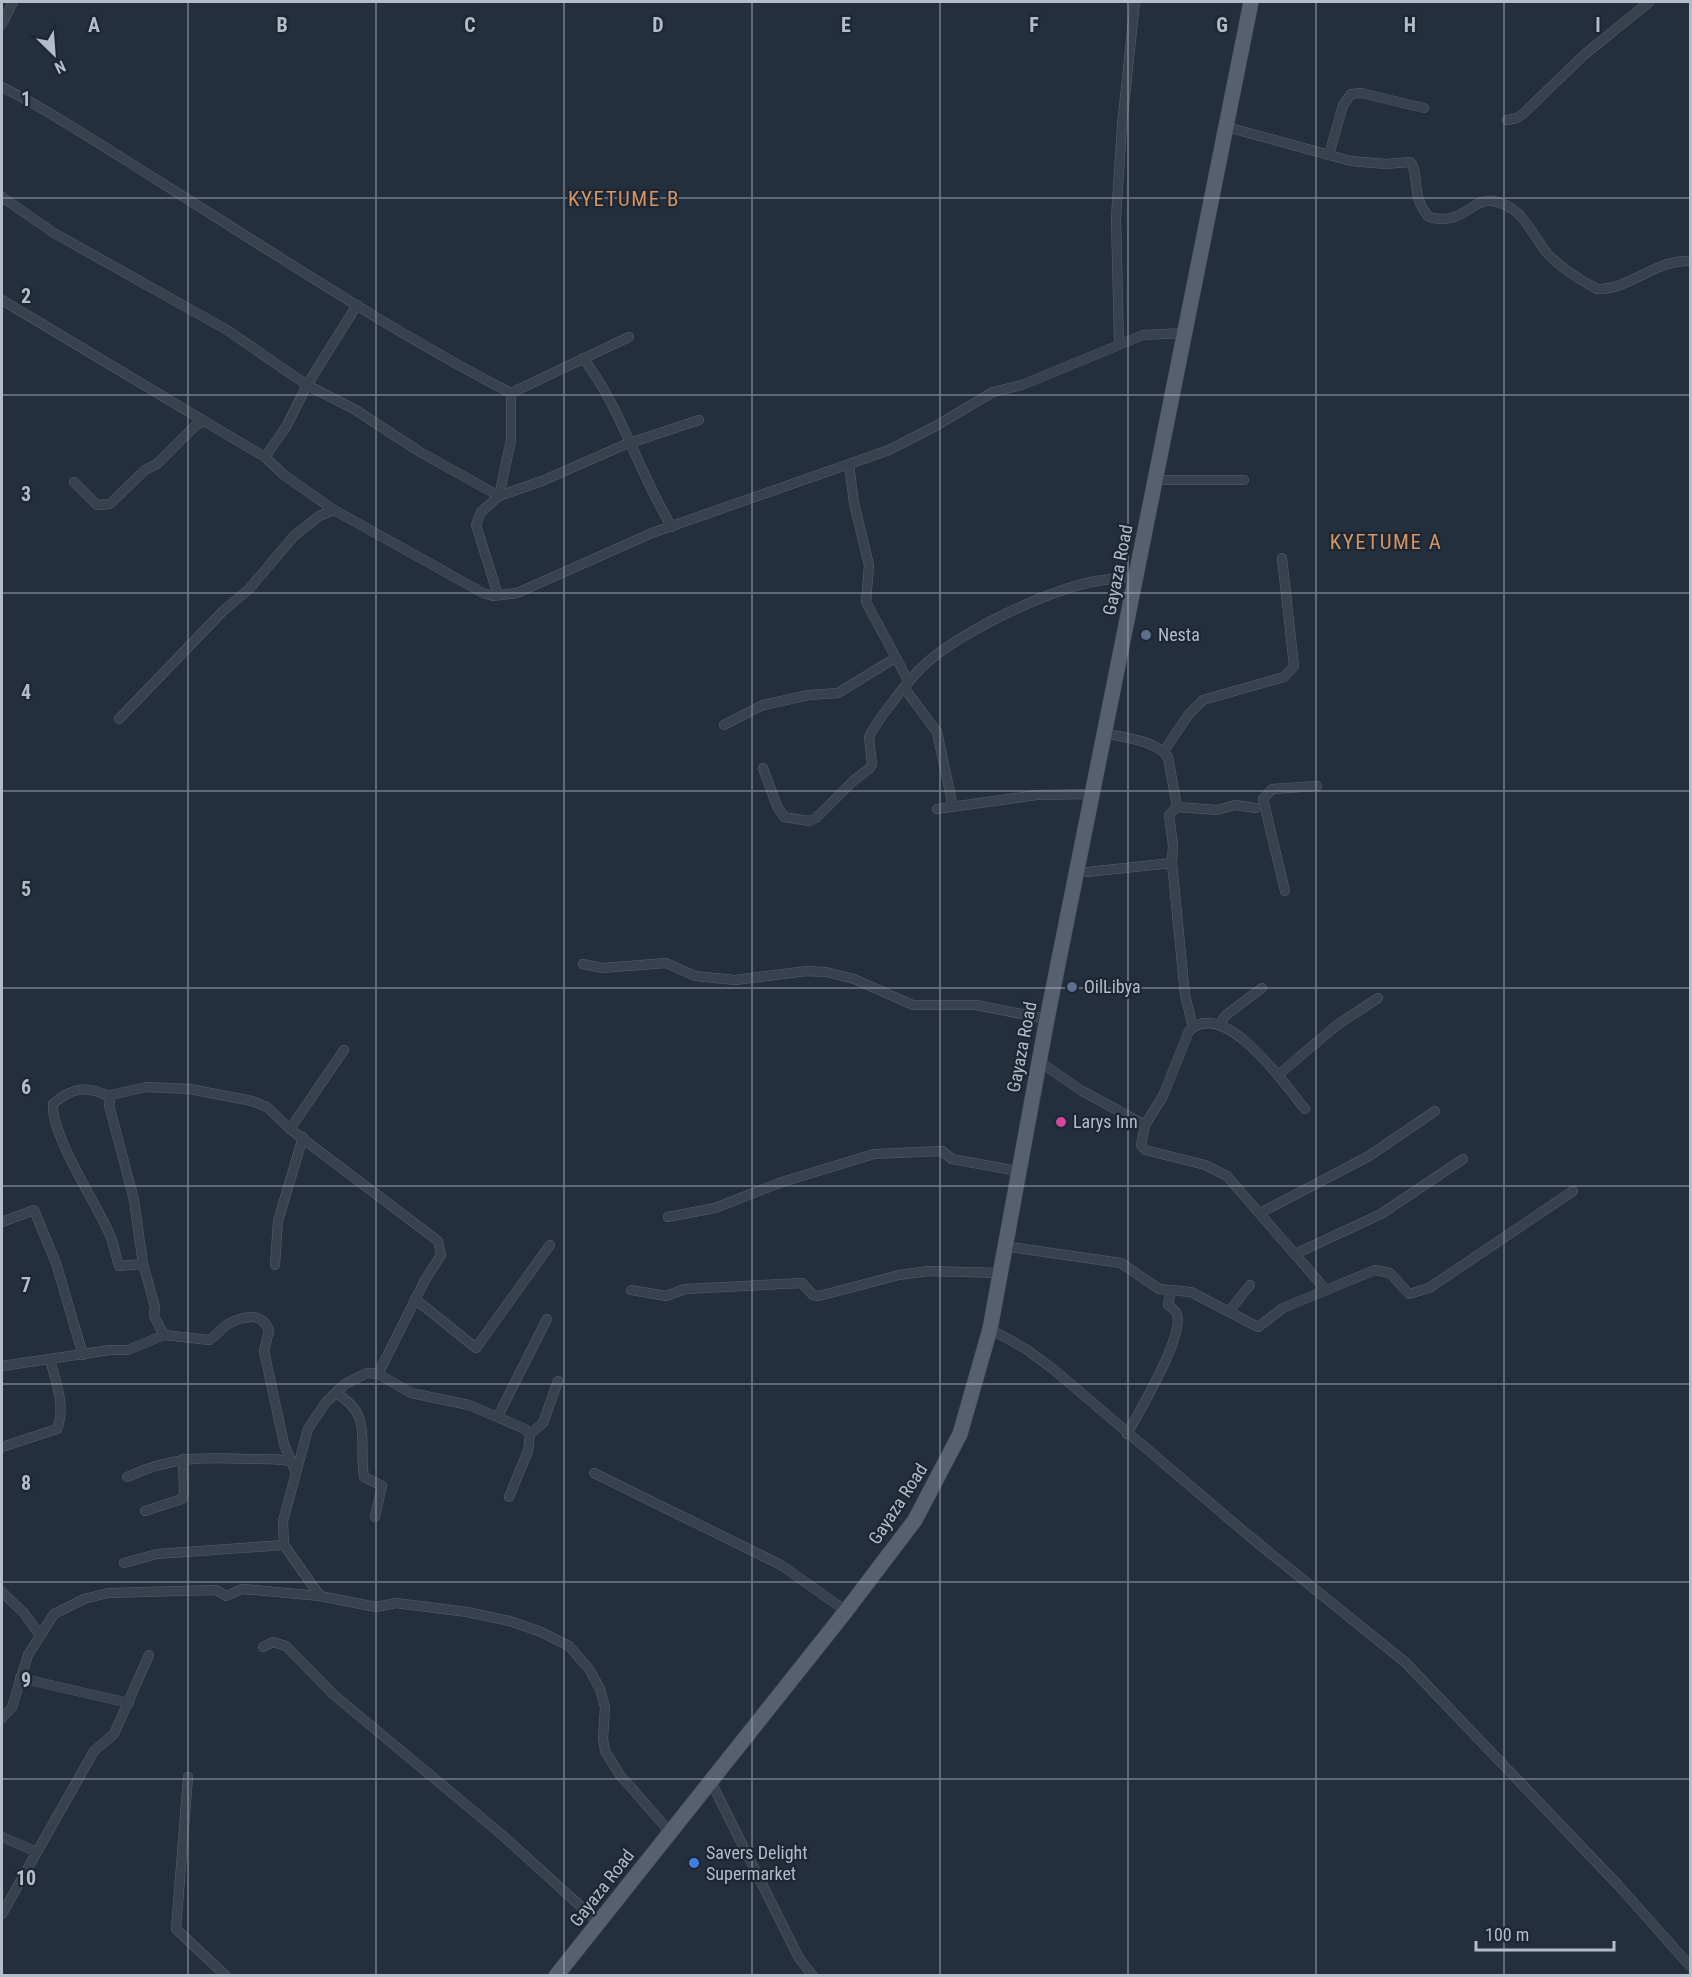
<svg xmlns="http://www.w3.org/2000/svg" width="1692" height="1977" font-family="'Roboto Condensed',sans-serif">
<rect width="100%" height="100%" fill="#242f3e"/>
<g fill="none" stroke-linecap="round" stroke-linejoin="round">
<defs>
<g id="minor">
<path d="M2,24L13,2"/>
<path d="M2,87C55,114 106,148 157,180C274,253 389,330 511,393L629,337"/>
<path d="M1507,120L1517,118L1524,113L1584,55L1649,2"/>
<path d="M1227,127L1351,161L1386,164L1410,162C1420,171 1410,197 1429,217C1462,227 1473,197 1493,201C1525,207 1531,235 1548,254C1561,268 1580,280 1597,289C1630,290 1656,259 1690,261"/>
<path d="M1329,155L1343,105L1351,94L1361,93L1424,108"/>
<path d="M2,197L54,233L227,330L307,385L354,409L420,452L499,496L542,481L624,445L699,420"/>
<path d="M2,300L204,421"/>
<path d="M1119,343L1116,218L1122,125L1135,2"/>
<path d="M583,358C622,409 638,472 672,527"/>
<path d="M265,457L286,427L307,385L357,305"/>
<path d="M849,465L854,503L869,565L866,602L909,682"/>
<path d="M1155,480H1244"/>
<path d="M74,482L97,505L110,504L145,470L157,464L195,426L204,421L265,457L284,475L334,510"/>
<path d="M498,595L476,525L481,512L499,496L511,440V393"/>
<path d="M905,689L937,732L953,807"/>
<path d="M119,719L223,611L249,589L294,536L319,516L334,510L483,593L493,596L517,593L652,533L889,450L934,427L993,392L1022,385L1143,335L1184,333"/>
<path d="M724,725L763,705L809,695L838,693L895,658"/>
<path d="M1105,733C1124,738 1156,740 1168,757L1177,807L1169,815L1173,845L1172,863L1185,995L1193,1027"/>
<path d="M1164,751L1189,714L1203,700L1284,677L1294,666L1282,558"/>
<path d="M763,768L777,806L784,817L809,821L816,818L853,781L870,768L872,764L869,737L872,731C884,712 905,685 920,669C955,634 1042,593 1091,582C1106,579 1121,578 1137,577"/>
<path d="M1177,807L1217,810L1235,805L1256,808"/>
<path d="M937,809L1037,795L1092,794"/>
<path d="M1087,872L1172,863"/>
<path d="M1285,891L1263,799L1272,789L1317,786"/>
<path d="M583,964L602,968L666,963L695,976L735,980L807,971L826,972L854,979L913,1005H976L1047,1019"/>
<path d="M1219,1025L1226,1015L1262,988"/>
<path d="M1040,1062L1082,1091L1145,1125"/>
<path d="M1278,1075L1337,1025L1378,998"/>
<path d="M110,1097C88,1085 72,1087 53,1104C51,1136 97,1204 110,1235C114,1245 116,1256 119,1266L143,1264"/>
<path d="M1305,1109C1286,1086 1224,996 1189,1031L1163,1096L1145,1125L1141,1145L1145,1150L1205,1165L1227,1176L1326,1290"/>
<path d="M290,1129L344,1050"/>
<path d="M1260,1213L1369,1156L1435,1111"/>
<path d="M668,1217L715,1208L782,1182L874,1154L942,1151L952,1159L1018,1171"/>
<path d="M2,1222L34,1210L56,1263L83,1355"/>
<path d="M1003,1246L1121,1263L1159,1289L1191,1292L1258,1327L1283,1308L1375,1270L1390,1273L1409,1294L1429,1288L1573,1191"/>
<path d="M1295,1254L1381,1214L1463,1159"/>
<path d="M275,1265L278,1221L303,1137"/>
<path d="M631,1290L666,1296L685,1289L802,1283L813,1295L819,1296L899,1275L929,1271L999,1273"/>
<path d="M415,1299L476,1348L550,1245"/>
<path d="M1230,1310L1250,1285"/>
<path d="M990,1329L1026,1349L1053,1369L1248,1535L1406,1663L1618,1885L1690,1966"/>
<path d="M164,1335L154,1316L155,1307L143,1264L134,1200L109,1105L111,1095L146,1087L190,1089L252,1101L267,1107L290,1129L438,1241L441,1255L425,1280L378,1374"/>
<path d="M2,1366L110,1350H128L164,1335L209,1340C217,1336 221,1328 228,1324C243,1316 263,1311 269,1331L264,1351L284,1444L296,1473"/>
<path d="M336,1393C374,1416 358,1440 364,1477L382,1486L375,1517"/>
<path d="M498,1416L547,1319"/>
<path d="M530,1434L543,1423L558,1381"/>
<path d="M1127,1434C1139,1412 1184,1337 1177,1315C1176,1310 1172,1308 1168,1305L1171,1290"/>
<path d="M2,1447L57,1429C66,1407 56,1382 50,1360"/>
<path d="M594,1473L781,1565L846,1611"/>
<path d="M127,1477C170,1457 201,1457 247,1459C261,1459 276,1458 290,1461"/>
<path d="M145,1511L182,1499L184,1494L183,1459"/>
<path d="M124,1563L157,1554L284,1545"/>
<path d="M2,1592L23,1612L39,1634"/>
<path d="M320,1596L284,1545L283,1521L308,1429L326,1402L345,1384L367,1373L378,1374L411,1393L469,1405L525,1429L530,1434L528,1451L509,1497"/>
<path d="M263,1647L273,1642L286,1646L334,1695L501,1834L599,1923"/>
<path d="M20,1678L129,1703"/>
<path d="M2,1718L12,1707L28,1655L54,1614L84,1599L108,1593L216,1590L226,1596L242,1589L320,1596L376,1607L396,1603L467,1612L510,1621L541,1632L569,1646L589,1669L600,1689L605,1707L603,1739L605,1751L620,1775L670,1832"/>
<path d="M188,1777L176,1929L226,1976"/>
<path d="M711,1782L799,1958L813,1976"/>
<path d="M2,1837L37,1852"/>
<path d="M2,1914L94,1751L114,1734L149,1655"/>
</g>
<path id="primary" d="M556,1976L846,1611L915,1520L960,1434L990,1329L1047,1019L1251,2"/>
</defs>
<use href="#minor" stroke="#565f6c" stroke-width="10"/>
<use href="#primary" stroke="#414a57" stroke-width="16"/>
<use href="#minor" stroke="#38414e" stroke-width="9"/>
<use href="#primary" stroke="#56606e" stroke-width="15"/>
</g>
<path fill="none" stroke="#b4bcc9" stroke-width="1.5" stroke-opacity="0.55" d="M188,2V1976M376,2V1976M564,2V1976M752,2V1976M940,2V1976M1128,2V1976M1316,2V1976M1504,2V1976M2,198H1690M2,395H1690M2,593H1690M2,791H1690M2,988H1690M2,1186H1690M2,1384H1690M2,1582H1690M2,1779H1690"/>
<g fill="#5c6f8a" stroke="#1d2633" stroke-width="2">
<circle cx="1146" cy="635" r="6"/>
<circle cx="1072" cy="987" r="6"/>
</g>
<circle fill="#d1479c" stroke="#1d2633" stroke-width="2" cx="1061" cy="1122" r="6"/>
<circle fill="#3f7fe0" stroke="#1d2633" stroke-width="2" cx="694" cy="1863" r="6"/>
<g text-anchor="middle" stroke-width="4.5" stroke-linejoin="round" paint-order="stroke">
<g font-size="18" fill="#b4bcc9" stroke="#1d2633">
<text transform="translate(1118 570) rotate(-79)" y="6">Gayaza Road</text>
<text transform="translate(1022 1047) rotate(-79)" y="6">Gayaza Road</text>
<text transform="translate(898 1504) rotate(-57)" y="6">Gayaza Road</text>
<text transform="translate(602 1888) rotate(-52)" y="6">Gayaza Road</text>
</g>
<g font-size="18" fill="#b4bcc9" stroke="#1d2633" text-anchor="start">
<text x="1158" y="641">Nesta</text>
<text x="1084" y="993">OilLibya</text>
<text x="1073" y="1128">Larys Inn</text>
<text x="706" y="1859">Savers Delight<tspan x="706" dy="21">Supermarket</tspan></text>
</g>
<g font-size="21" letter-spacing="1.5" fill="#d59563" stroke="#1d2633">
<text x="624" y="206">KYETUME B</text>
<text x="1386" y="549">KYETUME A</text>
</g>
</g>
<g font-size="20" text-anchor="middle" font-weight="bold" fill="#b4bcc9" stroke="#1d2633" stroke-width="4.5" stroke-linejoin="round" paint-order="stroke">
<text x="94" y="32">A</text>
<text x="282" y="32">B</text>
<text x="470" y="32">C</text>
<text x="658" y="32">D</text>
<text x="846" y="32">E</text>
<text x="1034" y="32">F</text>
<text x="1222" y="32">G</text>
<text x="1410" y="32">H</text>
<text x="1598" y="32">I</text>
<text x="26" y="106">1</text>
<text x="26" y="303">2</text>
<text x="26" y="501">3</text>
<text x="26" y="699">4</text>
<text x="26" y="896">5</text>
<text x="26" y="1094">6</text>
<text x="26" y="1292">7</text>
<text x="26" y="1490">8</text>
<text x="26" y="1687">9</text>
<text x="26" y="1885">10</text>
</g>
<rect width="1692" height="1977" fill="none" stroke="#b4bcc9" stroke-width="6"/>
<g transform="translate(54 54) rotate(155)" stroke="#1d2633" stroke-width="4.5" paint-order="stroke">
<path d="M0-4.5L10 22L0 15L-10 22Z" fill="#b4bcc9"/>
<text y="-9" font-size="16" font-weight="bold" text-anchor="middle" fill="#b4bcc9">N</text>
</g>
<path d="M1476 1941v9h138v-9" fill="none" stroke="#b4bcc9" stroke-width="3"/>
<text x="1485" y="1941" font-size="18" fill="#b4bcc9" stroke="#1d2633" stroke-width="4.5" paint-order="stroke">100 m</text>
</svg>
